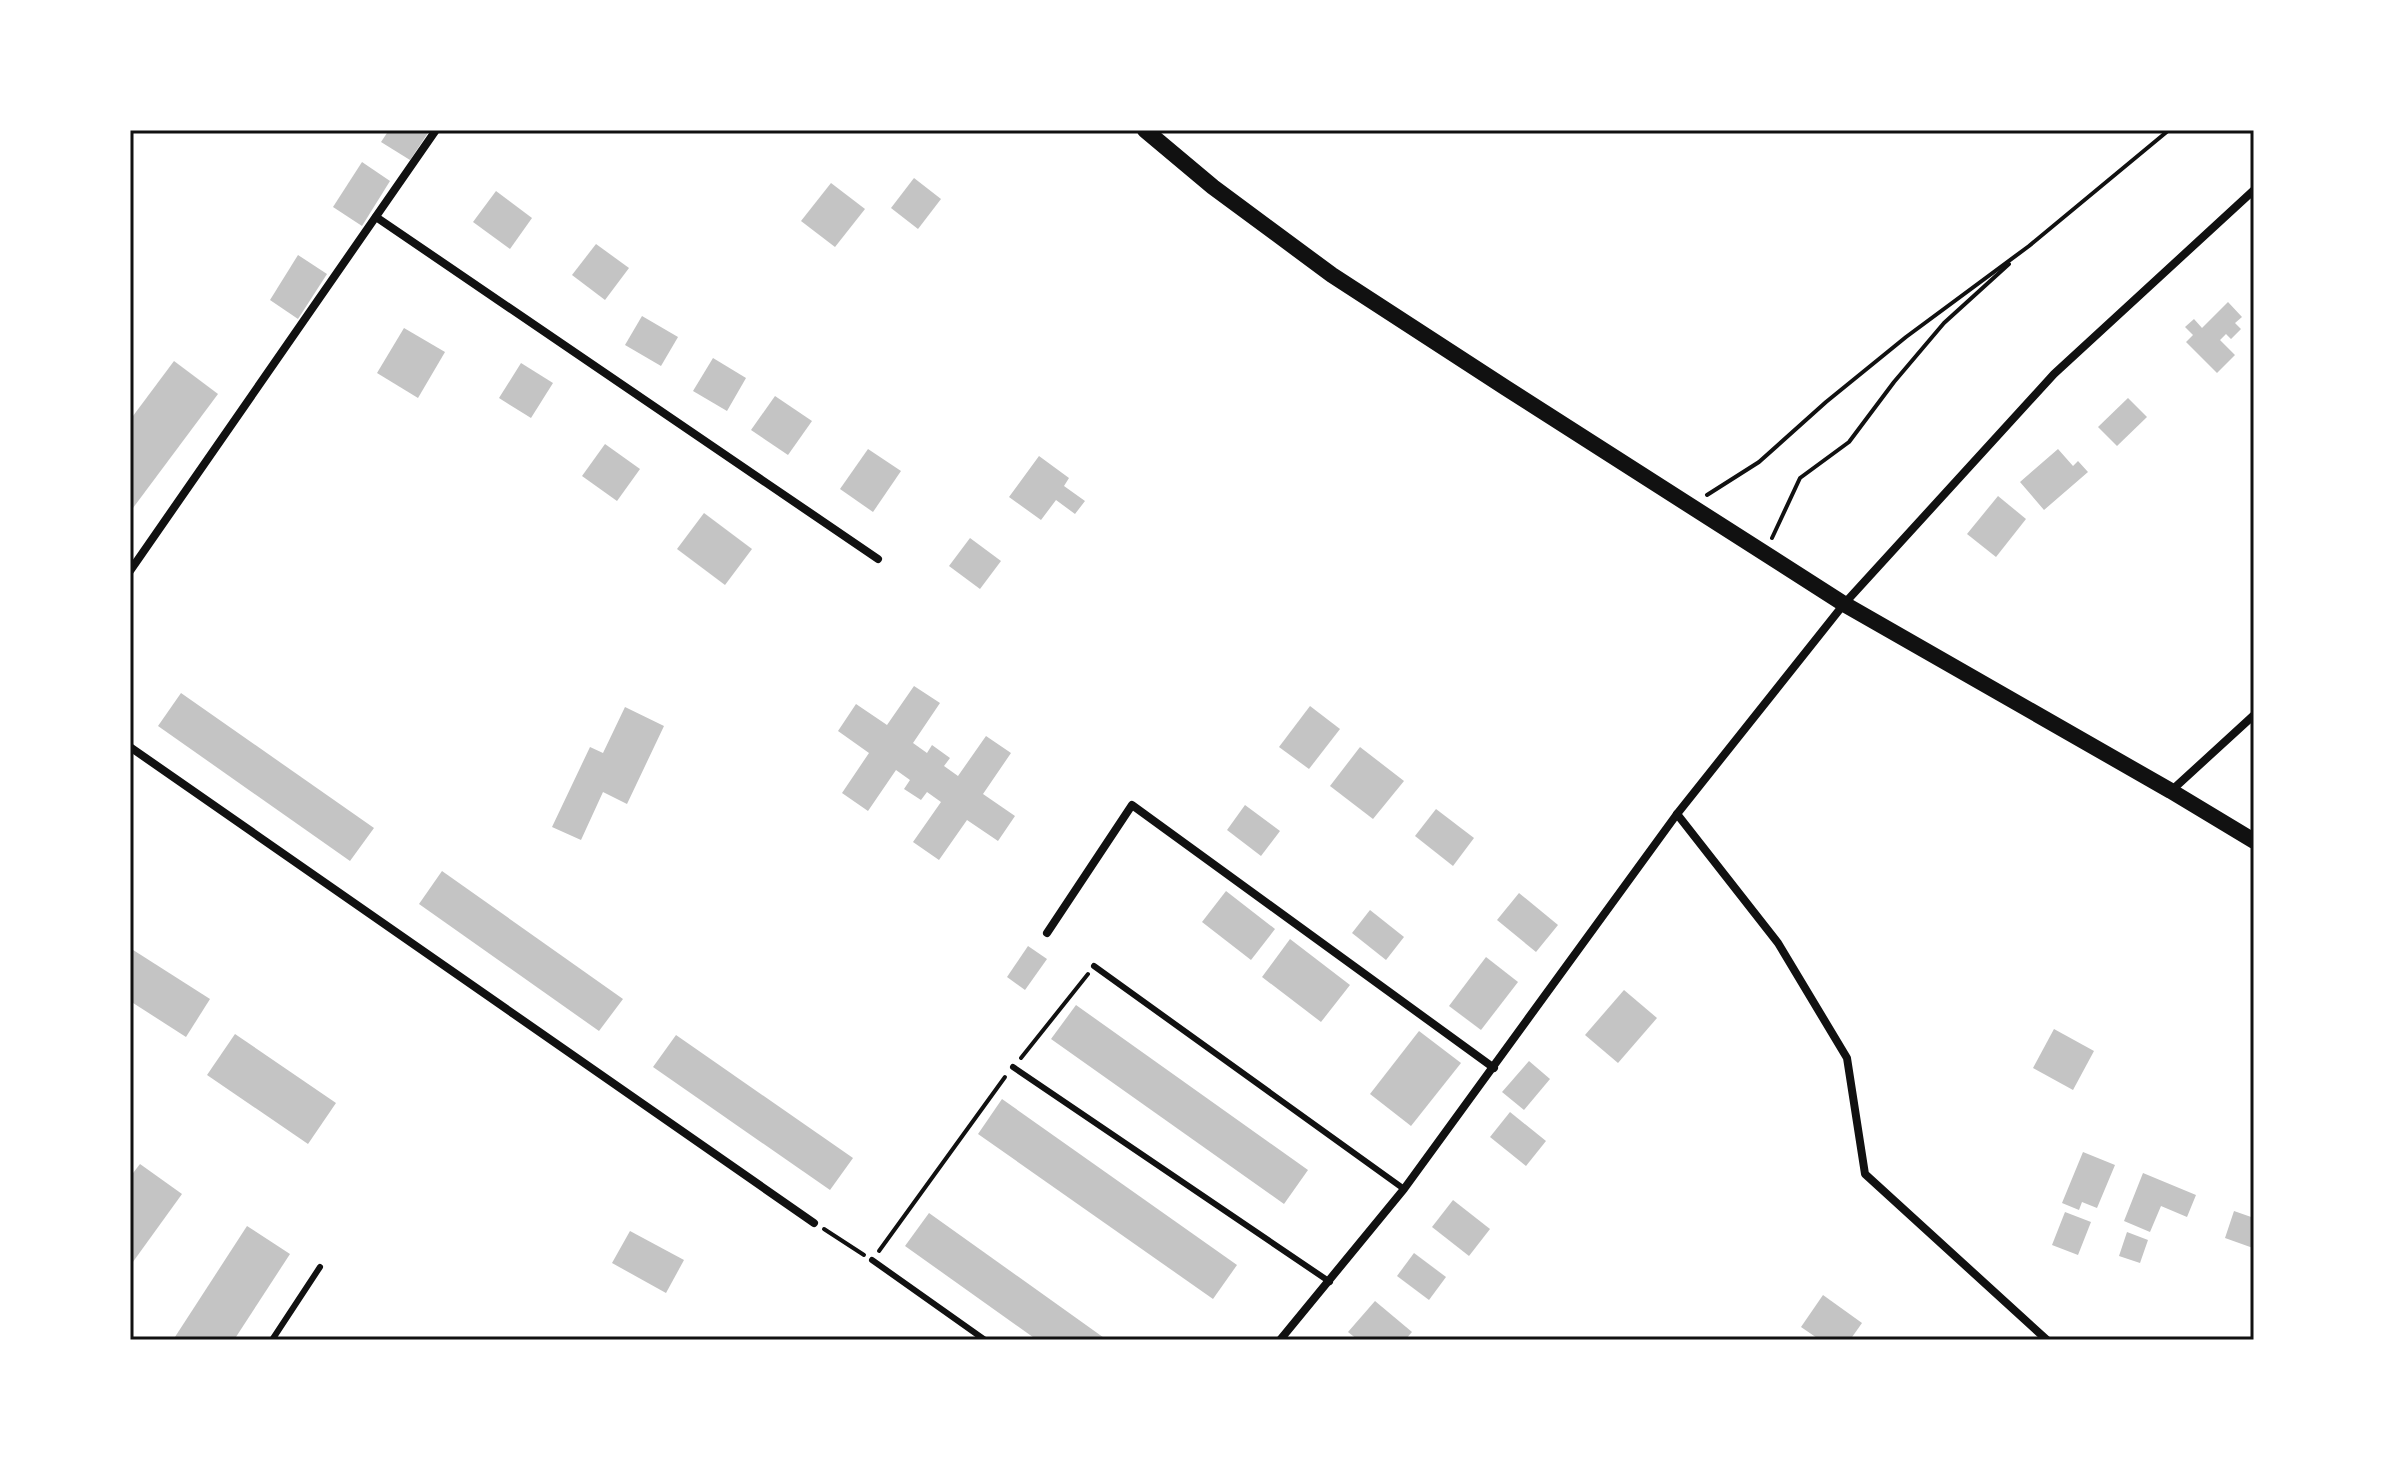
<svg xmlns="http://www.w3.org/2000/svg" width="2384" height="1470" font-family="'Exo 2',sans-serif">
<rect width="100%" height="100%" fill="#fff"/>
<g fill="#c4c4c4">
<path d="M389,130H430L410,160L381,142Z"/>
<path d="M362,162L390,181L362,226L333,207Z"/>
<path d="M914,178L941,199L918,229L891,208Z"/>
<path d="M831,183L865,209L835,247L801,221Z"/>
<path d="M496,191L532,218L510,249L473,222Z"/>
<path d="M596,244L629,268L605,300L572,275Z"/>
<path d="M298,255L327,274L298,319L270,300Z"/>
<path d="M2228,302L2242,317L2235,323L2241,329L2231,339L2226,334L2220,340L2235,355L2217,373L2186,342L2193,335L2185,327L2194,319L2202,328Z"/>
<path d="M642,316L678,337L661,366L625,345Z"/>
<path d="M404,328L445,352L418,398L377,373Z"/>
<path d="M713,358L746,378L727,411L693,391Z"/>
<path d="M174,361L218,394L130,512V420Z"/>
<path d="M521,363L553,383L531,418L499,398Z"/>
<path d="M775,396L812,421L788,455L751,430Z"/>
<path d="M2128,398L2147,417L2117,446L2098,427Z"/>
<path d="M605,444L640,469L617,501L582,476Z"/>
<path d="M868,449L901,471L873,512L840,489Z"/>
<path d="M2058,449L2073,466L2078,461L2088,472L2044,510L2020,482Z"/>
<path d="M1039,456L1069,478L1064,486L1085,501L1075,514L1056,500L1041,520L1009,497Z"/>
<path d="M1998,496L2026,519L1996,557L1967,534Z"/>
<path d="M704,513L752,549L725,585L677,549Z"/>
<path d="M970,538L1001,561L980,589L949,566Z"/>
<path d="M914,686L940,703L913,743L927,753L932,745L950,758L944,766L958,776L986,736L1011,753L983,794L1015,816L998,841L967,820L939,860L913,842L941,802L927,792L921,800L904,789L910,780L896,770L868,811L842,793L869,753L838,731L856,704L887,725Z"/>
<path d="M181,693L374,828L350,861L158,726Z"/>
<path d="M1310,706L1340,729L1309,769L1279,747Z"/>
<path d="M625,707L664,726L627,804L603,792L581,840L552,827L590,747L603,753Z"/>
<path d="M1360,747L1404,781L1373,819L1330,786Z"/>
<path d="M1245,805L1280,831L1261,856L1227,830Z"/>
<path d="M1436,809L1474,838L1453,866L1415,836Z"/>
<path d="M442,871L623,999L599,1031L419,904Z"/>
<path d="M1226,891L1275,929L1251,960L1202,922Z"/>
<path d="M1519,893L1558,925L1536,952L1497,920Z"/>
<path d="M1370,910L1404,937L1386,960L1352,933Z"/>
<path d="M1290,939L1350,985L1321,1022L1262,977Z"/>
<path d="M1028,946L1047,959L1025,990L1007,977Z"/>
<path d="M130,948L210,999L186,1037L130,1001Z"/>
<path d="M1486,957L1518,982L1481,1030L1449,1006Z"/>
<path d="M1624,990L1657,1018L1618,1063L1585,1035Z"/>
<path d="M1076,1005L1308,1170L1284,1204L1051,1039Z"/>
<path d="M2054,1029L2094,1051L2073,1090L2033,1068Z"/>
<path d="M1419,1031L1461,1063L1411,1126L1370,1094Z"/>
<path d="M235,1034L336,1103L308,1144L207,1075Z"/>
<path d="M676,1035L853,1158L830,1190L653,1067Z"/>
<path d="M1529,1061L1550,1079L1524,1110L1502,1092Z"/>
<path d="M1002,1099L1237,1265L1213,1299L978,1134Z"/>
<path d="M1510,1112L1546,1141L1526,1166L1490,1137Z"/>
<path d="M2083,1152L2115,1165L2097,1208L2082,1202L2079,1210L2062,1203Z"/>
<path d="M140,1164L182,1194L130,1266V1177Z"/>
<path d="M2143,1173L2196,1195L2187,1217L2161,1206L2150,1232L2124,1221Z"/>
<path d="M1453,1200L1490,1229L1469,1256L1432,1227Z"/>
<path d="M2234,1211L2254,1218L2253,1248L2225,1238Z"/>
<path d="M2065,1212L2091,1222L2078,1255L2052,1245Z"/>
<path d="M929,1213L1107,1340H1037L905,1246Z"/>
<path d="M247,1226L290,1254L234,1340H173Z"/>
<path d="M630,1231L684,1260L666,1293L612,1263Z"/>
<path d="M2127,1232L2148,1240L2140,1263L2119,1256Z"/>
<path d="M1414,1253L1446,1277L1429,1300L1397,1276Z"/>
<path d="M1823,1295L1862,1323L1850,1340H1820L1801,1327Z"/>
<path d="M1375,1301L1412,1332L1405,1340H1358L1348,1332Z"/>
</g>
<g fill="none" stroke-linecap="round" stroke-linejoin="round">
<g stroke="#111" stroke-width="4">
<path d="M1707,495L1759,462L1826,402L1906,337L2029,246L2169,130"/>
<path d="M1772,538L1800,478L1849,442L1894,382L1944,323L2009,264"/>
<path d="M1021,1058L1088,974"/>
<path d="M824,1229L864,1255"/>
<path d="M879,1251L1005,1077"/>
</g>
<g stroke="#111" stroke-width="6">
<path d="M1094,966L1404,1189"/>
<path d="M1013,1067L1330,1282"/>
<path d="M872,1260L985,1340"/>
<path d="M272,1340L320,1267"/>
</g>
<g stroke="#111" stroke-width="8">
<path d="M376,217L878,559"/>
<path d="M130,571L436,130"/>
<path d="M130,747L814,1223"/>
<path d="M2171,791L2254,715"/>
<path d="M1677,814L1778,943L1847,1058L1865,1174L2047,1340"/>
<path d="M1047,933L1132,805L1494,1068"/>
<path d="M1280,1340L1404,1189L1677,814L1844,604L2054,374L2254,190"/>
</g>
<path stroke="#111" stroke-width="16" d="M1145,130L1213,187L1332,275L1506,388L1844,604L2171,791L2254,841"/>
</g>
<rect width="2384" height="1470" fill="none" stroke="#ffffff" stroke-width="264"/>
<rect x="132" y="132" width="2120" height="1206" fill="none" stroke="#111" stroke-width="3"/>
</svg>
